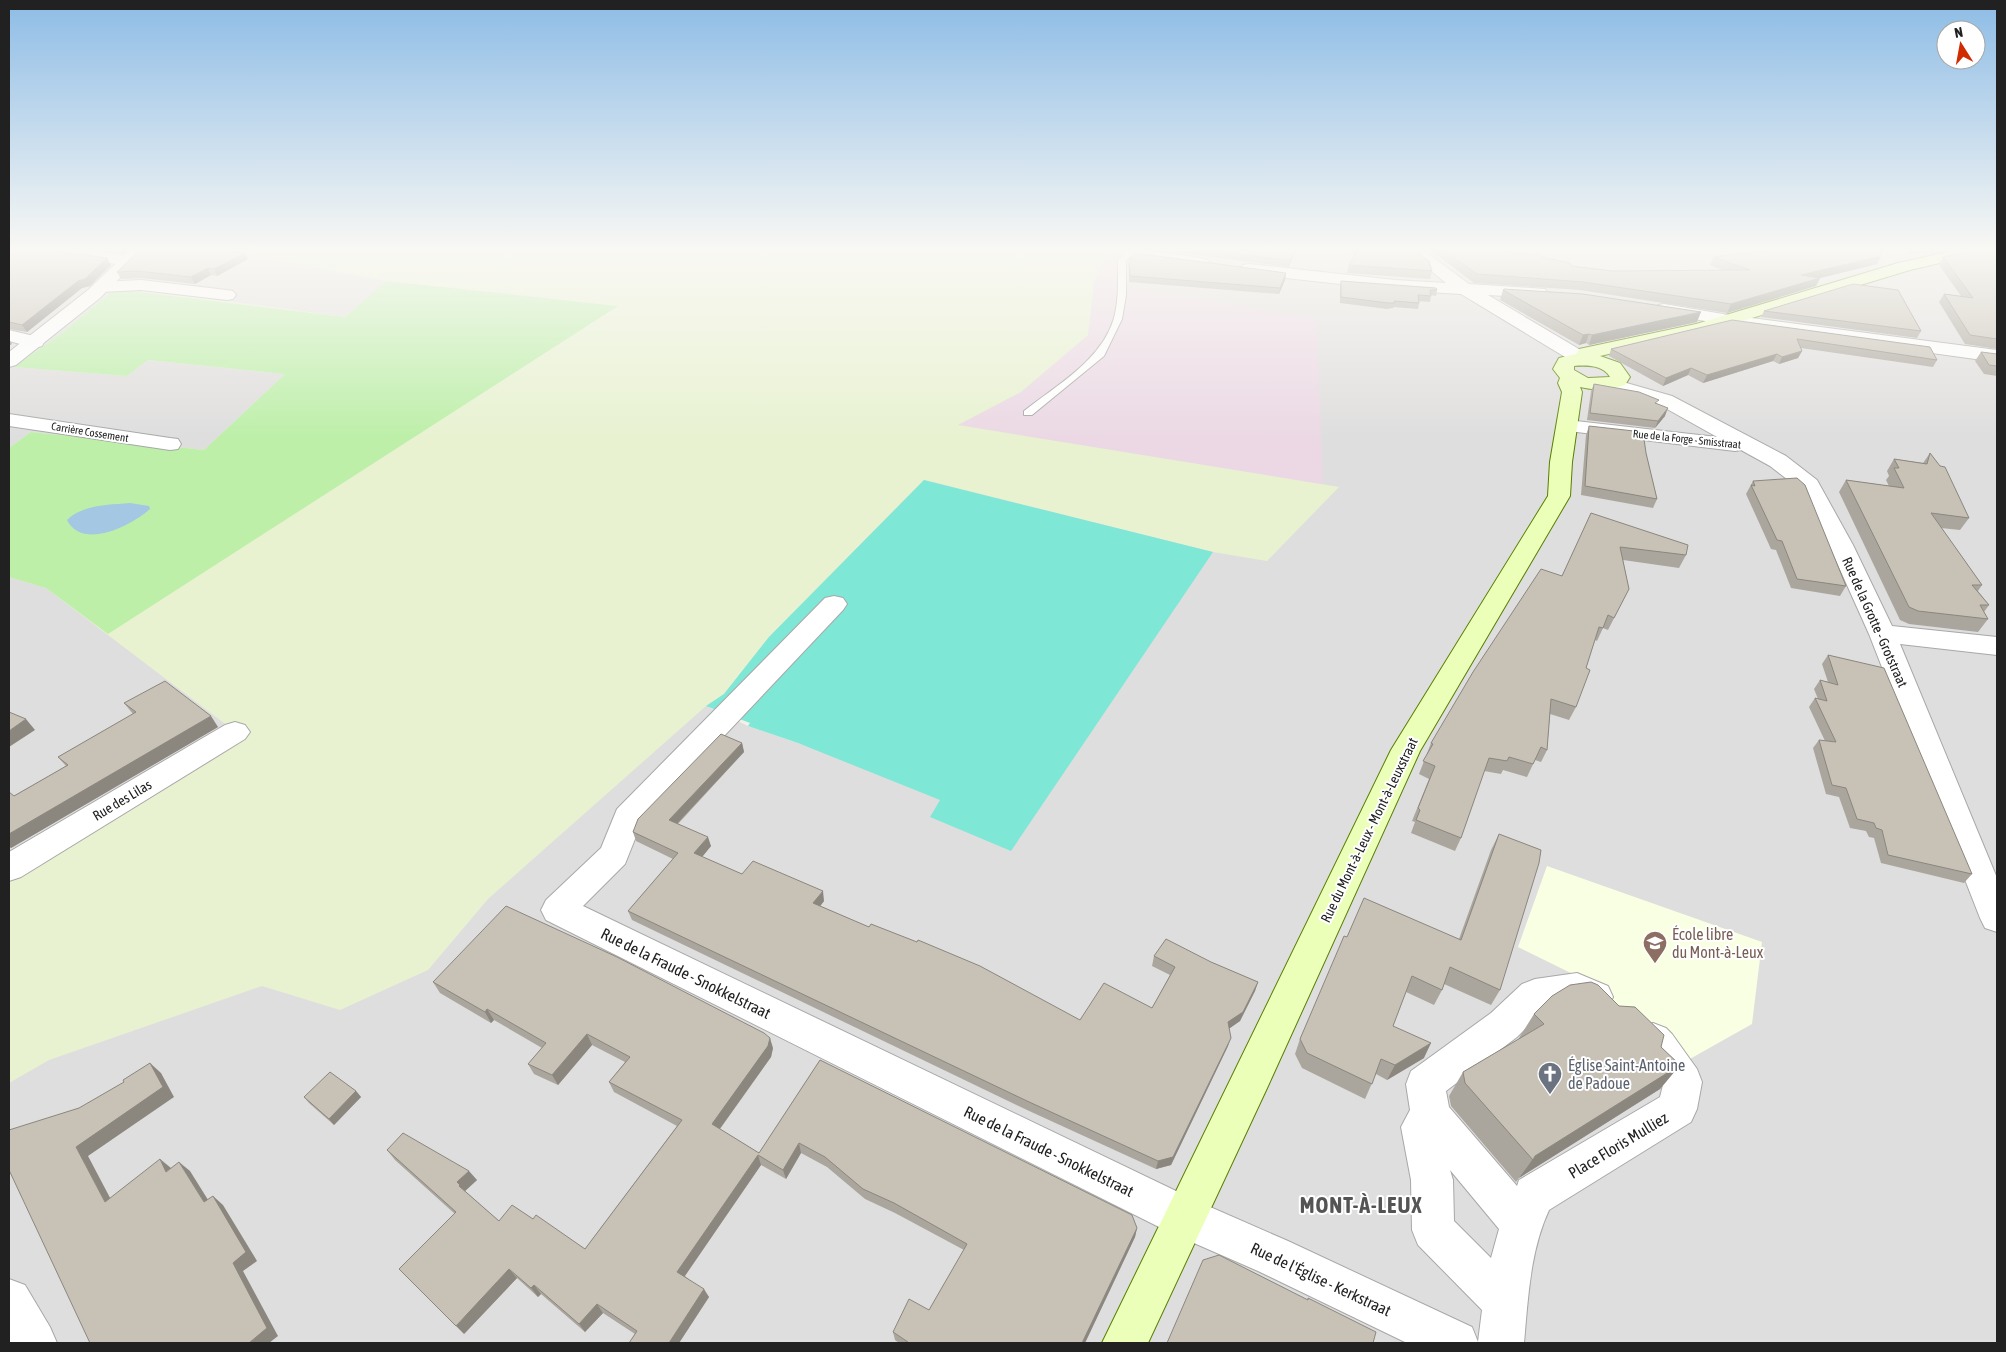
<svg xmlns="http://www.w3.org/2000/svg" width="2006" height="1352" font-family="'Asap Condensed',sans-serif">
<rect width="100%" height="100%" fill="#f2f0e7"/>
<path fill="#dfdede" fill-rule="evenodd" d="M9,249H1646L1674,253L1688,249H1997V1343H9ZM1128,269L1122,287L1088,335L1094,282ZM706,706L1010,815L748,726Z"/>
<path fill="#ebd8e4" d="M1130,252L1135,258L1128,269L1122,287L1316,318L1323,485L957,425L1021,392L1088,335L1094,282L1108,253Z"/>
<path fill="#f9ffe2" d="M1547,866L1762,942L1752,1024L1688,1060L1585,980L1518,947Z"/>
<path fill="#e8f2d1" d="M217,249H1078L1108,253L1094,282L1088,335L1021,392L958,425L1339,487L1267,561L1213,552L924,480L769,637L724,694L706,706L488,899L428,970L340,1010L262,986L49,1060L9,1083V879L245,739L46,588L9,577V448L31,432L204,450L285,374L148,360L127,376L14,367L63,332L115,289L154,291L345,317L386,281Z"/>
<path fill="#bdefa9" d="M386,281L618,306L108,634L46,588L9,577V448L31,432L204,450L285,374L148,360L127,376L14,367L63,332L115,289L345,317Z"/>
<path fill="#7fe7d5" d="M924,480L1213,552L1011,851L930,817L940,800L798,743L748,726L750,723L706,706L724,694L769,637Z"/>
<path fill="#a4c7e3" d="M130,503L149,506L150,509C132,525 83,551 67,520C84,504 108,505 130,503Z"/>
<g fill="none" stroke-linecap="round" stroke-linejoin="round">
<defs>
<path id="service" d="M1127,250L1134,252L1126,261V295L1122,319L1104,356L1032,415H1024V411C1057,385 1102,360 1114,318C1119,299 1118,279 1118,260Z"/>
<g id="minor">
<path d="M41,249H80L129,256L135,258L137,261L135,264L129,266L49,254L43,252Z"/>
<path d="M1116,249H1140L1201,258L1207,260L1209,263L1207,266L1201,268C1184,265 1124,261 1116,249Z"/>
<path d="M1404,249H1422L1469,284L1545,289L1548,293L1545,297L1539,298L1488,295L1589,355L1592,359L1589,363L1582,365L1575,363L1461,294L1395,290L1249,274L1243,273L1241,269L1243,265L1249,264L1395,280L1446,283Z"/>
<path d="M141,280L227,290L233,291L236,295L233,299L227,300L141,290L101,292L95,291L92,287L95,283L101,282Z"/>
<path d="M1664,304L1729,315L1997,350V362L1729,325L1658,313L1655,309L1658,305Z"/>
<path d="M9,330L42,338L44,342L42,346L35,348L9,341Z"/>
<path d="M1609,378L1672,396L1786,456L1817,480L1853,545L1892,626L1997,637V655L1900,644L1997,878V932L1985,928L1980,918L1869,634L1829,545L1800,489L1770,466L1741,450L1735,451L1560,430L1557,426L1560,422L1567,420L1717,437L1658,404L1602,388L1599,384L1602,380Z"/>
<path d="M9,414L170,438L178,439L181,444L178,449L170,450L9,426Z"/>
<path d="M834,596L843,598L847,604L843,610L641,824L625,864L583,906L1201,1203L1288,1241L1472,1327L1478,1342L1482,1310L1418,1245L1412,1230L1411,1180L1401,1127L1410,1110L1406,1084L1411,1071L1491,1013L1522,984L1535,979L1577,973L1608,986L1613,997L1608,1008L1595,1013L1575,1005L1544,1010L1517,1037L1446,1091L1449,1107L1517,1186L1519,1180L1660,1097L1663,1085L1640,1052L1634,1040L1640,1028L1653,1023L1666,1028L1672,1034L1697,1069L1702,1082L1697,1109L1691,1122L1549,1210C1530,1251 1528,1299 1524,1343H1407L1258,1271L1171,1233L546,920L541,910L546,900L601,848L617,809L825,598ZM1450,1170L1499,1229L1491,1258L1454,1221L1453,1180Z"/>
<path d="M235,722L245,725L250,732L245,739L21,877L9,881V852L225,725Z"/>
<path d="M9,1279L25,1285L50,1327L57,1343H9Z"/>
</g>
<path id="tertiary" d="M131,249H148L100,298L16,365L9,367V352L88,290Z"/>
<path id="secondary" d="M1961,249H1989L1987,252L1910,270L1709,331L1600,356L1620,363L1630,377L1625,385C1609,390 1596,391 1580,387L1582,392L1572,462L1570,496L1420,751L1268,1086L1148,1343H1102L1391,750L1548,496L1550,462L1562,392L1558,383L1560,378L1553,369L1559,358L1576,354L1579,349L1696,324L1898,263ZM1574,366C1587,365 1603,365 1610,377L1588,378L1574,370Z"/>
</defs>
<use href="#service" stroke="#a8a8a8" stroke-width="2"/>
<use href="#minor" stroke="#a8a8a8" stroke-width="2"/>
<use href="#tertiary" stroke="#a8a8a8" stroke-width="2"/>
<use href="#secondary" stroke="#567f00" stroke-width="2"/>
<use href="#service" fill="#fff" fill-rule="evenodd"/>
<use href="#minor" fill="#fff" fill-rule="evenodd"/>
<use href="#tertiary" fill="#fff" fill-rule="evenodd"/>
<use href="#secondary" fill="#ecffb8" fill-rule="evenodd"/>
</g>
<g fill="#aba69d">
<path d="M9,249L111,265L90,286L82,288L27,332L9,329Z"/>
<path d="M92,249H129L124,253Z"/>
<path d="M1153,249H1296L1289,267Z"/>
<path d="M1347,249H1413L1432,271L1430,279L1347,273L1349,265L1355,255Z"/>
<path d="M1429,249H1482L1483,250L1541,257L1571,266L1612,271H1725L1710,265L1714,257L1880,253L1877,264L1820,278L1816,286L1727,313L1580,290L1474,283Z"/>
<path d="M1905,249H1958L1930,254L1928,251L1908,254Z"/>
<path d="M1995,250H1997V349L1965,344L1939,302L1944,294L1961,296L1939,265L1943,257Z"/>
<path d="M248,259L217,276L211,275L195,284L141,278L121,279L117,272Z"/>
<path d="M1129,263L1286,273L1285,280L1279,294L1129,282Z"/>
<path d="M1341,281L1437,290L1436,296L1431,295L1430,302L1419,301V303L1418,309L1394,307L1393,308L1387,309L1340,303V286Z"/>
<path d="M1503,290L1697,322L1589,345L1586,343L1579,345L1500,300Z"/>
<path d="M1764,311L1921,331L1917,338L1761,317Z"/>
<path d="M1732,320L1937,360L1933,367L1801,348L1802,351L1798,358L1779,364L1773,361L1703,383L1688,375L1663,386L1609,356L1611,349Z"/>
<path d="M1981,352L1997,354V376L1984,374L1975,361Z"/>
<path d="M1594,384L1657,404L1665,416L1655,428L1587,420L1591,391Z"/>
<path d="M1589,426L1646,453L1657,499L1653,508L1581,495L1586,435Z"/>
<path d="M1930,453L1969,518L1960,530L1941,528L1982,585L1978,591L1989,605L1984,612L1988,619L1978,632L1909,624L1900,620L1839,492L1846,480L1889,486L1886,480L1889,476L1887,471L1894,459L1923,463Z"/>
<path d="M1753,481L1846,586L1840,596L1791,588L1776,550L1771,549L1746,494Z"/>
<path d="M1591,513L1686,555L1679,568L1623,560L1629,589L1608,630L1603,628L1597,641L1595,640L1586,668L1576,707L1569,720L1550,714L1547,750L1541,762L1535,760L1527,777L1503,770L1501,774L1484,771L1461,838L1455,851L1411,833L1415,822L1412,821L1429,779L1419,774L1431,743L1562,576Z"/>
<path d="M1828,655L1972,874L1964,883L1881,863L1874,838L1869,837L1866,831L1850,828L1839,797L1826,794L1813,748L1819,740L1825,741L1809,707L1815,698L1818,699L1814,689L1820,680L1828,682L1822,664Z"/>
<path d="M124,703L218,727L11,848L9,846V792L14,796L66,766L58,757L133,714Z"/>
<path d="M742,743L744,752L678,824L711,846L702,857L742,874L824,901L820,906L1080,1020L1152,1008L1170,975L1152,966L1154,956L1211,962L1258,982L1255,991L1240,1021L1229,1028L1228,1046L1171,1165L1156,1169L1027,1110L632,920L628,911L673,859L636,841L633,832Z"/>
<path d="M1499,834L1500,990L1491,1005L1444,984L1442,990L1434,1005L1406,992L1393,1026L1424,1058L1387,1080L1376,1074L1365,1099L1302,1068L1295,1054L1300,1039L1347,937L1459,939L1491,850Z"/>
<path d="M433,982L773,1048L771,1057L720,1129L759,1153L820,1060L1137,1228L1135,1237L1085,1343H899L895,1340L893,1332L929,1310L964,1250L895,1213L865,1199L827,1167L801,1153L786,1179L761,1165L685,1276L709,1297L679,1343H629L635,1334L603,1313L585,1332L541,1294L538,1297L517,1278L464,1334L455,1214L395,1160L387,1150L477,1180L465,1191L499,1221L533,1219L585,1249L677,1126L614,1092L609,1082L625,1062L592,1045L558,1085L534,1074L528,1064L542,1048L494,1020L491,1023L440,993Z"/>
<path d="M1534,1014L1661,1047L1680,1065L1660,1089L1519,1178L1516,1182L1451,1106L1449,1096L1463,1072L1519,1039V1038Z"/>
<path d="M356,1091L361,1097L334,1125L309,1103L304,1097Z"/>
</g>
<g fill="#8b877f">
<path d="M121,249H129L124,253Z"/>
<path d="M1295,249H1296V250L1289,267Z"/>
<path d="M1878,249H1888L1873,257Z"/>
<path d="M1911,249H1929L1928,251L1908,254Z"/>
<path d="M1933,249H1958L1930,254Z"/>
<path d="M245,253L248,259L217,276L214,269Z"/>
<path d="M1881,256L1877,264L1820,278L1816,286L1727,313L1731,304L1801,275Z"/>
<path d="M107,258L111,265L90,286L82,288L27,332L22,325Z"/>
<path d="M208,268L211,275L195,284L191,277Z"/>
<path d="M1286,273L1285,280L1279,294L1280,288Z"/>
<path d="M1701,312L1697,322L1589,345L1592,335Z"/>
<path d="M1589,334L1586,343L1579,345L1583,335Z"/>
<path d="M9,339L12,344L9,346Z"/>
<path d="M1802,351L1798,358L1779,364L1782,357Z"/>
<path d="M1777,354L1773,361L1703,383L1707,375Z"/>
<path d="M1691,368L1688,375L1663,386L1666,378Z"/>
<path d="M1668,408L1665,416L1655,428L1658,421Z"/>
<path d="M211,716L218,727L11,848L9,846V834Z"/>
<path d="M26,719L35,730L9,747V731Z"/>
<path d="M742,743L744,752L672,829L669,820Z"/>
<path d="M708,837L711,846L697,863L694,853Z"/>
<path d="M823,891L824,901L815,913L813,903Z"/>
<path d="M1258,982L1255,991L1240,1021L1226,1031L1228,1022Z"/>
<path d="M487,1009L494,1020L491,1023L485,1012Z"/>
<path d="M587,1034L592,1045L558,1085L552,1075Z"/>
<path d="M770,1038L773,1048L771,1057L716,1134L712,1124Z"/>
<path d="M1231,1038L1228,1046L1171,1165L1156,1169L1158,1161Z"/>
<path d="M1431,1043L1424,1058L1387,1080L1395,1065Z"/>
<path d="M150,1063L161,1073L174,1097L88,1156L117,1211L105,1202L76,1147Z"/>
<path d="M1680,1065L1660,1089L1519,1178L1535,1156Z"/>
<path d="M356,1091L361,1097L334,1125L329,1119Z"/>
<path d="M799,1143L801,1153L786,1179L783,1170Z"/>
<path d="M758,1155L761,1165L682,1280L677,1272Z"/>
<path d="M160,1159L171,1168L166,1172Z"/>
<path d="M179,1162L190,1171L215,1211L204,1202Z"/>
<path d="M469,1171L477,1180L465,1191L468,1195L459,1186L457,1182Z"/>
<path d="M213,1196L223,1205L257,1261L243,1271L278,1336L269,1343H249L233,1263Z"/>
<path d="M1137,1228L1135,1237L1085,1343H1082Z"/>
<path d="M509,1269L517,1278L464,1334L456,1326Z"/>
<path d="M534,1285L541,1294L538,1297L531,1288Z"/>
<path d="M704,1289L709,1297L679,1343H669Z"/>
<path d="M597,1304L603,1313L585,1332L579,1324Z"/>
</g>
<g fill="#c7c1b6" stroke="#8b877f">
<path d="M9,249H44L107,258L85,279L78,281L22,325L9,322Z"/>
<path d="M141,249H215L245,253L214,269L208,268L191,277L137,271L117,272Z"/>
<path d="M1198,249H1295L1291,261Z"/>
<path d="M1358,249H1413L1429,261L1432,271L1349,265Z"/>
<path d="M1442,249H1482L1483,250L1541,255V257L1570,263L1571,266L1612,271L1750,270L1714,257L1783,249H1878L1881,256L1801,275L1820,278L1731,304L1583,282L1477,274Z"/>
<path d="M1980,249H1994L1997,250V339L1970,335L1944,294L1973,298L1943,257Z"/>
<path d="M1134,253L1286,273L1280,288L1130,276L1129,263Z"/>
<path d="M1341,281L1436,288L1437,290H1430L1431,296L1418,295L1419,303L1394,301L1395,303H1388L1341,297Z"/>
<path d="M1853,284L1898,290L1921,331L1764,311Z"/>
<path d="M1504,289L1583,294L1701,312L1592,335L1589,334L1583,335L1503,290Z"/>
<path d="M1732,320L1930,347L1937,360L1797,339L1802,351L1782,357L1777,354L1707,375L1691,368L1666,378L1611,349Z"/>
<path d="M1981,352L1997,354V366L1989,365Z"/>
<path d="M1594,384L1639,392L1659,400L1655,403L1668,408L1658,421L1590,413Z"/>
<path d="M1589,426L1643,432L1646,453L1657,499L1585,486Z"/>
<path d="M1930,453L1940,466L1945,467L1969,518L1931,513L1982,585H1972L1989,605H1980L1988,619L1918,611L1909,607L1846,480L1904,488L1894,468H1899L1894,459L1927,464Z"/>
<path d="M1797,478L1805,485L1846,586L1797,579L1782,541L1777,540L1751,485L1755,486L1753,481Z"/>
<path d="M1591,513L1688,545L1686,555L1620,547L1629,589L1614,618L1608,615L1603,628L1599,627L1586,668L1590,670L1576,707L1551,699L1547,750L1541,747L1533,764L1509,757L1507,761L1489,758L1461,838L1416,820L1420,810L1418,808L1435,766L1423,761L1433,744L1431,743L1473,672L1541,569L1562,576Z"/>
<path d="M1828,655L1884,668L1972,874L1888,855L1882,830L1876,828L1874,823L1857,819L1846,788L1832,785L1819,740L1836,742L1815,698L1827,701L1820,680L1838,685Z"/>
<path d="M165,681L211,716L9,834V792L14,796L68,765L58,757L136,712L124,703Z"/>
<path d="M9,712L26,719L9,731Z"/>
<path d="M721,734L742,743L669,820L708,837L694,853L742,874L753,861L823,891L813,903L869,927L871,924L917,942L918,940L980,966L1080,1020L1104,983L1152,1008L1175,967L1154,956L1166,939L1211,962L1258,982L1243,1012L1228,1022L1231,1038L1173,1157L1158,1161L1027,1101L628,911L678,853L633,832L638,819Z"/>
<path d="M1499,834L1541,850L1539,863L1500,990L1450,967L1442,990L1412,976L1393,1026L1431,1043L1395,1065L1381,1059L1372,1084L1307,1053L1300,1039L1344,936L1347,937L1364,898L1461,940Z"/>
<path d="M506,906L617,957L764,1033L770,1038L768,1046L712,1124L759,1153L820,1060L1132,1215L1137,1228L1082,1343H907L908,1342L893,1332L909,1299L929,1310L967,1244L894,1203L863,1189L825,1157L799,1143L783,1170L758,1155L677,1272L704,1289L669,1343H629L637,1331L597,1304L579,1324L534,1285L531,1288L509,1269L456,1326L399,1269L456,1212L387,1150L403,1133L469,1171L457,1182L460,1185L459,1186L499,1221L512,1205L533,1219L536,1215L585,1249L682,1120L609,1082L630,1057L587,1034L552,1075L528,1064L546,1043L487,1009L485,1012L433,982Z"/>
<path d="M1591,982L1598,985L1619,1006L1635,1007L1664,1035L1661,1047L1680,1065L1535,1156L1533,1160L1465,1083L1463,1072L1544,1024L1534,1014L1552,996L1570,985Z"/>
<path d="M150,1063L163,1087L76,1147L105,1202L160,1159L166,1172L179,1162L204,1202L213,1196L246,1252L233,1263L267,1328L249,1343H90L9,1170V1130L79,1108L124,1082L123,1080Z"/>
<path d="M330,1072L356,1091L329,1119L304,1097Z"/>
<path d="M1219,1255L1308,1300V1298L1376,1332L1373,1343H1167L1203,1260Z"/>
</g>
<linearGradient id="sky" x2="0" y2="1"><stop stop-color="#8dbce6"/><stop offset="0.57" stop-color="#f9f8f4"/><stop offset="1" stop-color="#f9f8f4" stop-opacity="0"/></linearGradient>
<rect width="2006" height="438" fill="url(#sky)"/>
<defs>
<symbol id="school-pin" viewBox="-11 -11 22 30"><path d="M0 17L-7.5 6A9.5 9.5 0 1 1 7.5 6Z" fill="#8d6e63" stroke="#fff"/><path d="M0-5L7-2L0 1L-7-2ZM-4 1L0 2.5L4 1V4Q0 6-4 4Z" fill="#fff"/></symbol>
<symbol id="church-pin" viewBox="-11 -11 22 30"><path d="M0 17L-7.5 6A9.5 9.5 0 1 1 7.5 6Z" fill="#6b7280" stroke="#fff"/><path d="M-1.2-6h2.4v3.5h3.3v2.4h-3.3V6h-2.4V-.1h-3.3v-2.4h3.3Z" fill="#fff"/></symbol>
</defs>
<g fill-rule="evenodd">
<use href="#school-pin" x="1641" y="929" width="28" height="38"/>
<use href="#church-pin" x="1536" y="1060" width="28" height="38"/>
</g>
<g text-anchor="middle" stroke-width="4" stroke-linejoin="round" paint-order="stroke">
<g font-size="11" fill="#212121" stroke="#fff">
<text transform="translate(90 432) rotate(9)" y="4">Carrière Cossement</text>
<text transform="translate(1687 439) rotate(6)" y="4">Rue de la Forge - Smisstraat</text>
</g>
<g font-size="14" fill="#212121" stroke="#fff">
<text transform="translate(1875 622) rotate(66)" y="5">Rue de la Grotte - Grotstraat</text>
<text transform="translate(122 800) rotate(-31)" y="5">Rue des Lilas</text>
<text transform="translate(1369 830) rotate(-64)" y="5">Rue du Mont-à-Leux - Mont-à-Leuxstraat</text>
</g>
<g font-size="16" fill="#785e54" stroke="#fff" text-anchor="start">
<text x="1672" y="940">École libre<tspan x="1672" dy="18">du Mont-à-Leux</tspan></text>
</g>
<g font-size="16" fill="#212121" stroke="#fff">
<text transform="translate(686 973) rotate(26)" y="6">Rue de la Fraude - Snokkelstraat</text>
<text transform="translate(1618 1145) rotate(-31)" y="6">Place Floris Mulliez</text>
<text transform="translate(1049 1151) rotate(26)" y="6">Rue de la Fraude - Snokkelstraat</text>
<text transform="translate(1321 1279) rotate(25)" y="6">Rue de l'Église - Kerkstraat</text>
</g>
<g font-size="16" fill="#5b616d" stroke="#fff" text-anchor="start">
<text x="1568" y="1071">Église Saint-Antoine<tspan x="1568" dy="18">de Padoue</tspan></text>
</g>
<g font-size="22" font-weight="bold" letter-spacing="1" fill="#545454" stroke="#fff">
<text x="1361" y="1213">MONT-À-LEUX</text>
</g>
</g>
<rect width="2006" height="1352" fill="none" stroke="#212121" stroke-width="20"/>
<g transform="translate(1961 45) rotate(349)"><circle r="24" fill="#ffffff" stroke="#a6a6a6"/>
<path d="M0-4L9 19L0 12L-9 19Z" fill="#d12c00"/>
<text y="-8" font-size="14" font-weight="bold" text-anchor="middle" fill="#212121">N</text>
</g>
</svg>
